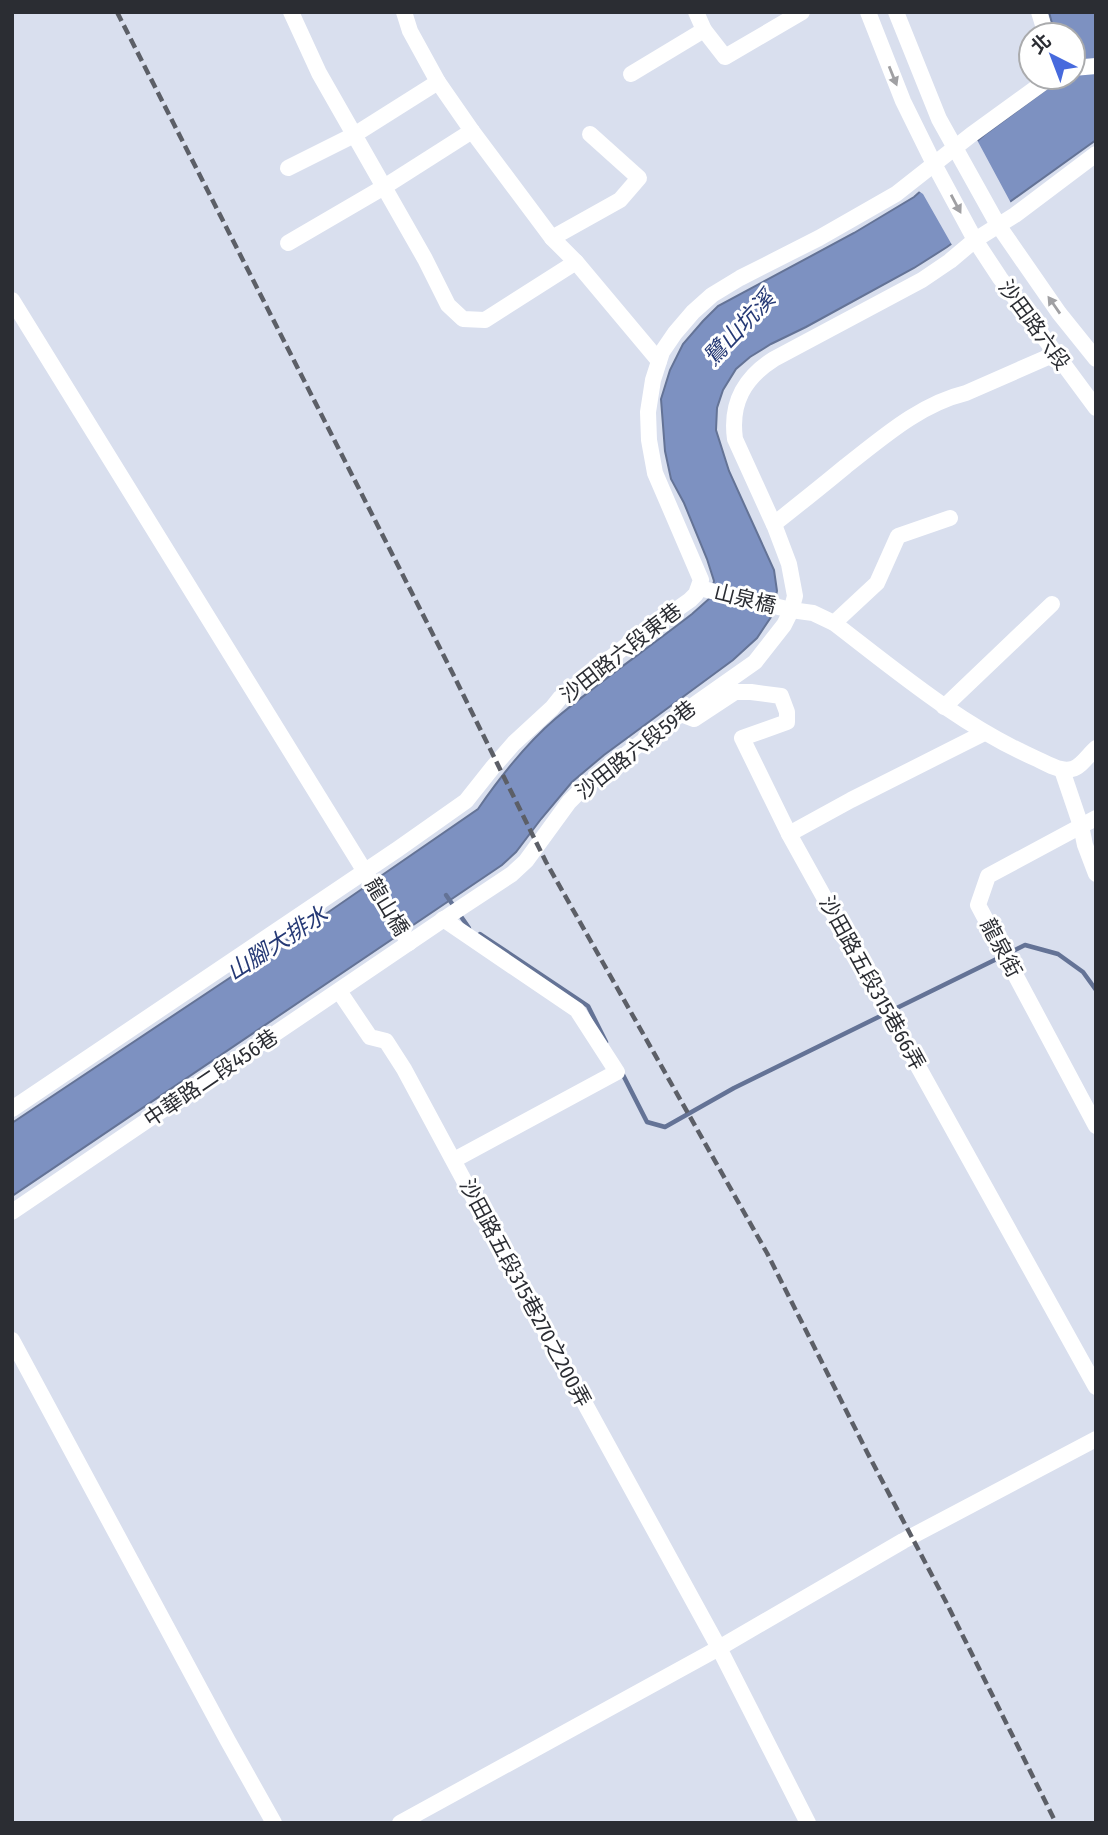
<svg xmlns="http://www.w3.org/2000/svg" width="1108" height="1835" font-family="'Fira Sans Condensed','Noto Sans TC',sans-serif">
<rect width="100%" height="100%" fill="#d9dfee"/>
<path fill="#7d91c1" stroke="#647396" stroke-width="2" d="M1049,12H1096V140L947,247L914,268L806,327L771,344L750,357L736,369L723,390L717,408L716,430L729,471L774,570L777,591L771,617L757,638L733,660L604,755L572,782L541,819L516,852L502,865L12,1196V1123L330,911L478,809C500,777 526,744 555,719C599,682 647,649 692,614L710,598L714,581L707,559L684,503L671,479L665,451L661,399L670,370L683,344L703,321L718,306L854,233L914,197L984,135L1063,77H1073V35H1055Z"/>
<path fill="#d9dfee" d="M976,138L1012,205L951,249L952,245L923,194L917,190Z"/>
<g fill="none" stroke-linecap="round" stroke-linejoin="round">
<g stroke="#647396" stroke-width="4.5">
<path d="M446,895L469,928"/>
<path d="M480,934L588,1006L606,1042"/>
<path d="M621,1071L647,1122L665,1127L734,1088L1025,945L1058,954L1083,972L1096,990"/>
</g>
<g stroke="#fff" stroke-width="16">
<path d="M291,12L319,73L425,259L448,305L463,319L485,320L576,262"/>
<path d="M404,12L410,31L438,82L472,131L552,238L576,262L659,361"/>
<path d="M696,12L704,30L725,57L802,12"/>
<path d="M868,12L903,101L934,164L975,240L1000,278L1096,408"/>
<path d="M896,12L939,119L998,225L1059,313L1096,359"/>
<path d="M1039,12L1046,35"/>
<path d="M1073,68L1096,66"/>
<path d="M631,74L704,30"/>
<path d="M288,168L354,135L438,82"/>
<path d="M552,238L620,200L639,178L590,134"/>
<path d="M288,243L384,187L472,131"/>
<path d="M12,300L409,943"/>
<path d="M774,524C798,505 822,486 846,466C882,438 920,404 966,393L1055,354"/>
<path d="M699,588L791,610L813,613L834,623C899,673 962,726 1037,759C1048,764 1060,772 1072,769C1081,767 1089,754 1096,748"/>
<path d="M834,623L877,583L898,536L950,518"/>
<path d="M944,707L1052,604"/>
<path d="M681,714L694,719L735,692H751L781,696L787,712V722L742,738L789,834L1096,1387"/>
<path d="M1062,770L1081,826L1085,845L1096,874"/>
<path d="M1096,818L988,876L978,905L1096,1126"/>
<path d="M789,834L851,800L984,733"/>
<path d="M443,919L577,1010L617,1072L454,1160"/>
<path d="M339,991L370,1037L386,1041L404,1069L545,1331L719,1648L808,1823"/>
<path d="M12,1109L398,849L466,801L493,767L514,743L552,708L560,698L632,641L690,600L696,594L701,580L655,473L649,440L648,412L653,380L662,352L675,333L693,312L712,295L740,278L819,238L896,194L971,135L1051,77"/>
<path d="M12,1212L453,913L512,874L526,861L569,802L582,789L647,738L755,662L784,625L791,611L795,596L789,564L775,527L735,439C730,403 744,378 774,359L922,280L950,261L975,240L1015,215L1096,154"/>
<path d="M12,1340L228,1741L274,1823"/>
<path d="M400,1823L719,1648L903,1541L1096,1439"/>
</g>
<path stroke="#5c5f67" stroke-width="4.5" stroke-dasharray="10 5" stroke-linecap="butt" d="M117,12L450,668L546,862L767,1253L868,1454L945,1600L1056,1823"/>
</g>
<defs><path id="oneway-solid" d="M-6-.8H1V-3.2L6.5 0L1 3.2V.8H-6Z" transform="scale(1.75)"/></defs>
<g fill="#a0a0a3">
<use href="#oneway-solid" transform="translate(893 76) rotate(68)"/>
<use href="#oneway-solid" transform="translate(956 204) rotate(62)"/>
<use href="#oneway-solid" transform="translate(1054 305) rotate(-125)"/>
</g>
<g text-anchor="middle" stroke-width="6" stroke-linejoin="round" paint-order="stroke">
<g font-size="21" fill="#2b2d33" stroke="#fff">
<text transform="translate(1034 325) rotate(54)" y="7">沙田路六段</text>
<text transform="translate(745 599) rotate(14)" y="7">山泉橋</text>
<text transform="translate(621 653) rotate(-38)" y="7">沙田路六段東巷</text>
<text transform="translate(636 750) rotate(-38)" y="7">沙田路六段59巷</text>
<text transform="translate(387 907) rotate(59)" y="7">龍山橋</text>
<text transform="translate(1001 948) rotate(62)" y="7">龍泉街</text>
<text transform="translate(872 983) rotate(61)" y="7">沙田路五段315巷66弄</text>
<text transform="translate(211 1078) rotate(-34)" y="7">中華路二段456巷</text>
<text transform="translate(525 1293) rotate(62)" y="7">沙田路五段315巷270之200弄</text>
</g>
<g font-size="23" font-style="italic" fill="#253975" stroke="#fff">
<text transform="translate(739 328) rotate(-47)" y="8">鷺山坑溪</text>
<text transform="translate(277 943) rotate(-33)" y="8">山腳大排水</text>
</g>
</g>
<rect width="1108" height="1835" fill="none" stroke="#2b2d33" stroke-width="28"/>
<g transform="translate(1052 56) rotate(318)"><circle r="33" fill="#ffffff" stroke="#aaabad" stroke-width="2"/>
<path d="M0-5L12 26L0 18L-12 26Z" fill="#476add"/>
<text y="-10" font-size="19" font-weight="bold" text-anchor="middle" fill="#2b2d33">北</text>
</g>
</svg>
